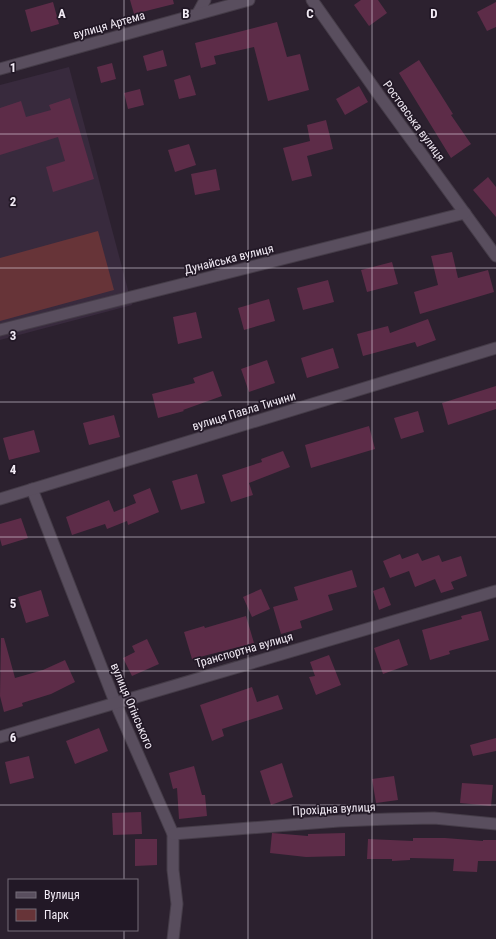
<svg xmlns="http://www.w3.org/2000/svg" width="496" height="939" font-family="'Roboto Condensed',sans-serif">
<rect width="100%" height="100%" fill="#2c212f"/>
<path fill="#382a3d" d="M69,67L132,305L0,340V85Z"/>
<path fill="#673438" d="M98,231L114,290L0,321V258Z"/>
<g fill="#5d2c48">
<path d="M130,0H173L174,4L134,14Z"/>
<path d="M361,0H378L387,13L369,26L354,5Z"/>
<path d="M53,2L59,24L31,32L25,10Z"/>
<path d="M496,2V27L487,31L477,12Z"/>
<path d="M277,22L287,57L300,54L309,90L268,101L254,47L214,56L216,64L201,68L195,43Z"/>
<path d="M163,50L167,66L147,71L143,56Z"/>
<path d="M419,60L453,114L451,115L471,144L451,158L399,73Z"/>
<path d="M112,63L116,79L101,83L97,67Z"/>
<path d="M190,75L196,95L179,99L174,80Z"/>
<path d="M359,86L368,102L345,115L336,99Z"/>
<path d="M140,89L144,105L128,109L124,93Z"/>
<path d="M70,98L94,179L53,192L46,167L65,161L58,137L0,155V108L21,101L26,117L51,110L49,105Z"/>
<path d="M326,120L333,149L307,156L312,176L292,181L283,148L310,141L307,125Z"/>
<path d="M189,144L196,165L175,172L168,150Z"/>
<path d="M216,169L220,190L195,195L191,174Z"/>
<path d="M488,177L496,187V217L473,190Z"/>
<path d="M452,252L458,278L488,270L494,292L420,314L414,292L438,285L431,256Z"/>
<path d="M392,262L398,284L367,292L361,270Z"/>
<path d="M328,280L334,302L303,310L297,288Z"/>
<path d="M269,299L275,321L244,330L238,308Z"/>
<path d="M196,312L202,338L178,344L173,317Z"/>
<path d="M428,319L436,340L417,347L415,342L363,356L357,334L388,326L390,333Z"/>
<path d="M333,348L339,368L307,378L301,358Z"/>
<path d="M267,360L275,383L249,392L241,369Z"/>
<path d="M213,371L222,396L183,410L184,411L158,418L152,394L195,383L193,378Z"/>
<path d="M496,386V409L448,425L442,403Z"/>
<path d="M418,411L424,432L401,439L394,418Z"/>
<path d="M114,415L120,437L89,445L83,423Z"/>
<path d="M369,426L375,449L311,468L305,445Z"/>
<path d="M34,430L40,452L9,460L3,438Z"/>
<path d="M283,451L290,467L249,483L253,495L231,502L222,475L262,462L261,459Z"/>
<path d="M197,474L205,503L181,510L172,481Z"/>
<path d="M150,488L159,512L128,525L127,521L107,529L105,524L72,535L66,517L109,500L114,512L136,503L133,495Z"/>
<path d="M21,518L28,538L2,546L0,539V524Z"/>
<path d="M418,553L422,561L439,555L442,562L461,556L467,576L451,582L454,589L441,593L435,579L415,587L409,571L390,578L383,561L400,554L402,559Z"/>
<path d="M352,570L357,587L328,595L333,610L300,621L302,628L281,634L273,607L298,600L294,587Z"/>
<path d="M384,587L391,605L379,610L373,591Z"/>
<path d="M261,589L270,609L252,617L243,597Z"/>
<path d="M41,590L49,616L26,623L18,597Z"/>
<path d="M481,611L489,640L449,651L450,654L430,660L422,630L462,619L461,616Z"/>
<path d="M246,616L254,643L192,659L184,632L204,626L205,628Z"/>
<path d="M1,638H4L15,678L43,670L65,660L75,682L51,694L22,703L23,706L4,712L0,696Z"/>
<path d="M147,639L159,664L132,676L123,658L135,652L132,646Z"/>
<path d="M399,639L408,665L383,674L374,648Z"/>
<path d="M329,655L341,685L316,695L309,677L315,676L310,662Z"/>
<path d="M252,687L257,702L278,695L283,709L222,729L224,736L212,741L200,705Z"/>
<path d="M99,728L108,751L75,764L66,741Z"/>
<path d="M496,738V751L473,756L470,745Z"/>
<path d="M29,756L34,778L10,784L5,762Z"/>
<path d="M282,763L293,797L271,805L260,771Z"/>
<path d="M194,766L202,795H205L207,816L179,819L177,788L173,789L169,773Z"/>
<path d="M394,776L398,800L376,803L372,779Z"/>
<path d="M462,783L493,785L491,806L460,803Z"/>
<path d="M141,812L142,834L113,835L112,813Z"/>
<path d="M272,833L308,836V834L345,833V856L306,857L270,853Z"/>
<path d="M413,838H445L483,841V840H496V861H478L477,872L453,871L454,859L410,858V860L392,861V859H367L368,839L413,841Z"/>
<path d="M135,839H157V865L135,866Z"/>
</g>
<g fill="none" stroke-linecap="round" stroke-linejoin="round">
<defs>
<g id="minor">
<path d="M312,0L381,98L496,256"/>
<path d="M198,13L205,0"/>
<path d="M0,69L249,0"/>
<path d="M0,330L465,213"/>
<path d="M32,489L115,702L173,834V870L177,904L173,939"/>
<path d="M0,499L496,348"/>
<path d="M0,737L496,591"/>
<path d="M173,834L339,821L389,819L434,818L496,824"/>
</g>
</defs>
<use href="#minor" stroke="#453c48" stroke-width="13"/>
<use href="#minor" stroke="#594e5e" stroke-width="11"/>
</g>
<path fill="none" stroke="#f2ebf5" stroke-width="1" stroke-opacity="0.55" d="M124,0V880M248,0V939M372,0V939M0,134H496M0,268H496M0,402H496M0,537H496M0,671H496M0,805H496M124,930V939"/>
<g text-anchor="middle" stroke-width="3.5" stroke-linejoin="round" paint-order="stroke">
<g font-size="12" fill="#f2ebf5" stroke="#221826">
<text transform="translate(109 25) rotate(-16)" y="4">вулиця Артема</text>
<text transform="translate(414 121) rotate(54)" y="4">Ростовська вулиця</text>
<text transform="translate(229 259) rotate(-14)" y="4">Дунайська вулиця</text>
<text transform="translate(244 411) rotate(-17)" y="4">вулиця Павла Тичини</text>
<text transform="translate(244 650) rotate(-16)" y="4">Транспортна вулиця</text>
<text transform="translate(132 706) rotate(67)" y="4">вулиця Огінського</text>
<text transform="translate(334 809) rotate(-3)" y="4">Прохідна вулиця</text>
</g>
</g>
<g font-size="13" text-anchor="middle" font-weight="bold" fill="#f2ebf5" stroke="#221826" stroke-width="3.5" stroke-linejoin="round" paint-order="stroke">
<text x="62" y="18">A</text>
<text x="186" y="18">B</text>
<text x="310" y="18">C</text>
<text x="434" y="18">D</text>
<text x="13" y="72">1</text>
<text x="13" y="206">2</text>
<text x="13" y="340">3</text>
<text x="13" y="474">4</text>
<text x="13" y="608">5</text>
<text x="13" y="742">6</text>
</g>
<rect x="8" y="879" width="130" height="52" fill="#221826" stroke="#756c79"/>
<rect x="16" y="892" width="20" height="6" fill="#594e5e" stroke="#756c79"/>
<text x="44" y="899" font-size="12" fill="#f2ebf5">Вулиця</text>
<rect x="16" y="909" width="20" height="12" fill="#673438" stroke="#756c79"/>
<text x="44" y="919" font-size="12" fill="#f2ebf5">Парк</text>
</svg>
